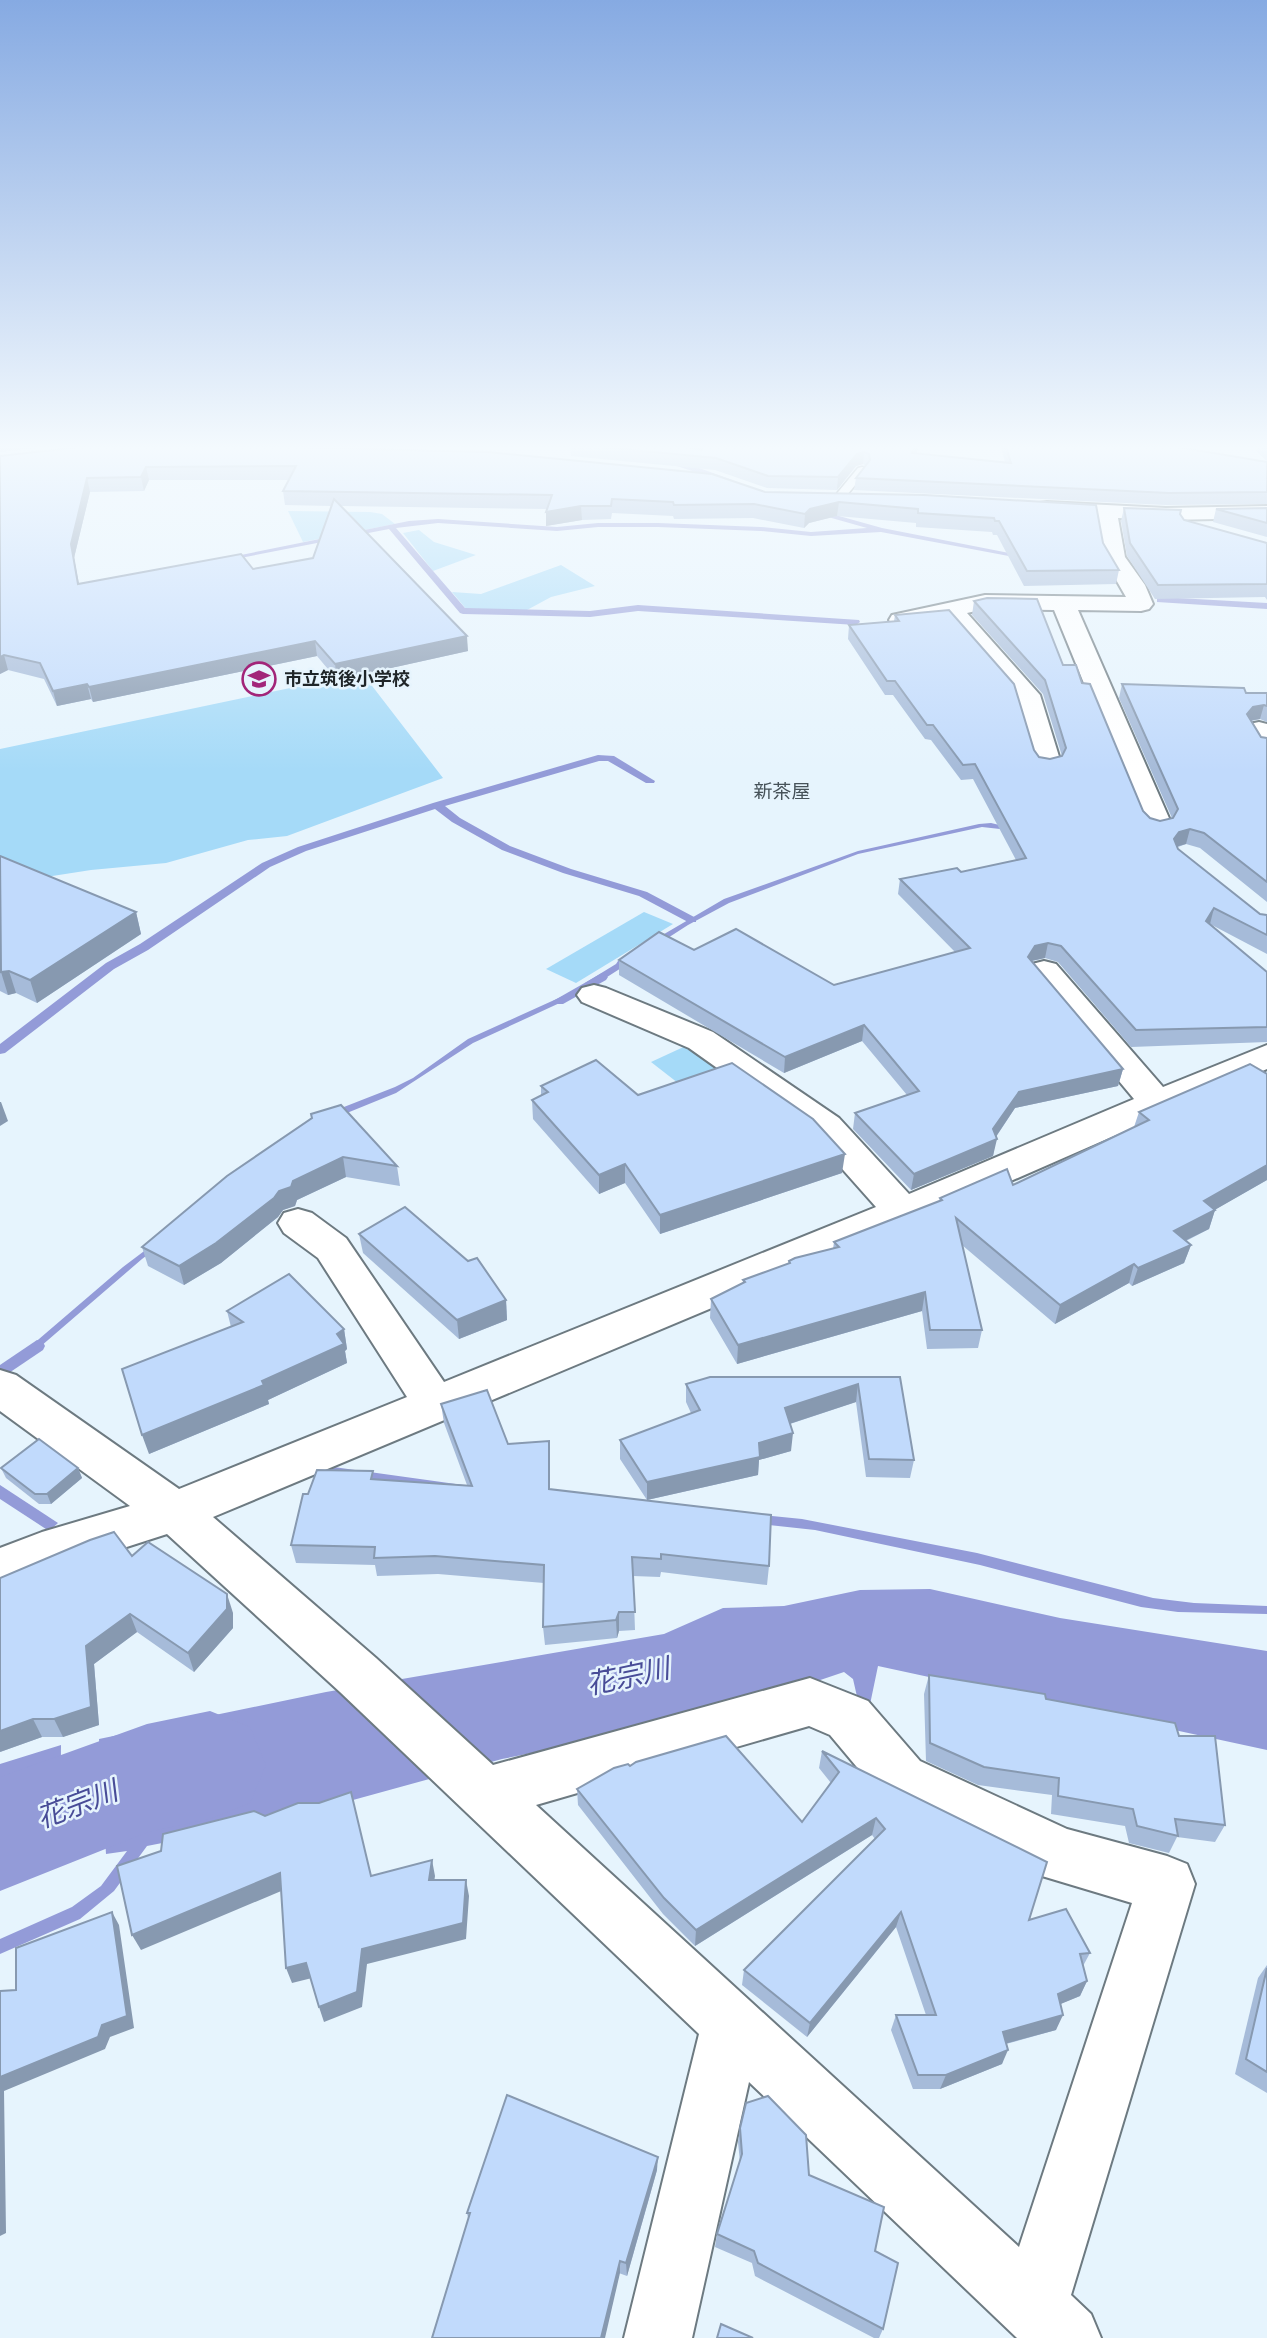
<svg xmlns="http://www.w3.org/2000/svg" width="1267" height="2338" font-family="Georgia,'Noto Sans JP',serif">
<rect width="100%" height="100%" fill="#e6f4fd"/>
<g fill="#a5daf8">
<path d="M288,511L370,512L382,514L395,524L303,542Z"/>
<path d="M419,530L434,542L476,555L433,571L403,533Z"/>
<path d="M561,565L595,586L551,597L527,610H467L452,592L481,594Z"/>
<path d="M366,678L443,778L287,836L248,840L166,863L91,870L33,879L0,869V749L295,687L319,688Z"/>
<path d="M644,912L673,924L576,983L546,969Z"/>
<path d="M690,1044L727,1070L687,1090L651,1062Z"/>
</g>
<g fill="#939bd8">
<path d="M991,823L1028,832L982,827L858,854L729,903L688,925L590,988L586,985L585,983L616,964L618,961L724,899L858,851L979,824Z"/>
<path d="M572,992L577,995L473,1043L396,1093L342,1115L262,1168L142,1259L26,1359L18,1357L123,1267L326,1114L395,1087L413,1078L468,1039Z"/>
<path d="M312,1464L463,1485L802,1519L977,1553L1153,1598L1194,1603L1267,1606V1614L1178,1612L1141,1607L980,1565L815,1530L309,1474Z"/>
<path d="M0,1485L58,1523L49,1531L0,1499Z"/>
<path d="M930,1589L1060,1618L1267,1651V1750L878,1666L868,1714H861L853,1679L844,1672L770,1697L650,1729L502,1759L284,1819L147,1846L114,1891L80,1919L0,1954V1939L72,1907L101,1886L127,1851L106,1854L99,1739L326,1692L664,1634L723,1608L784,1606L860,1590Z"/>
<path d="M61,1745L60,1866L0,1890V1764Z"/>
</g>
<g fill="none" stroke-linecap="round" stroke-linejoin="round">
<g fill="#939bd8" fill-rule="evenodd">
<path d="M674,461H680L732,480L725,482L674,465Z"/>
<path d="M814,509L882,528L1029,557L1025,559L881,532L811,536L761,531L658,527H598L557,531L438,523L396,528L465,608L590,611L638,605L859,620L860,622L856,625L638,611L590,617L463,614L460,613L389,529L225,561L221,559L409,521L438,519L557,527L598,523H658L761,527L811,532L867,528L814,513Z"/>
<path d="M1160,597L1267,603V609L1157,602V598Z"/>
<path d="M598,755L614,756L655,781L654,783H646L608,761H599L445,806L460,818L510,846L571,869L647,892L696,918V922H688L639,896L563,873L502,850L452,822L435,809L306,851L270,867L148,950L114,969L5,1053L0,1054V1044L106,963L140,944L262,863L298,847L433,803Z"/>
<path d="M602,973L608,977L606,980L563,1004H555L553,1001Z"/>
<path d="M37,1340L43,1342L45,1346L43,1350L0,1379V1365Z"/>
</g>
<path fill="#939bd8" fill-rule="evenodd" d="M210,1711L250,1727L266,1765L250,1803L210,1819L148,1832L0,1891V1777L147,1724Z"/>
<defs>
<path id="lane" d="M862,467L866,468V472L842,501H834V497L858,468Z"/>
<g id="street">
<path d="M1047,502L1166,508L1267,506V518L1166,520L1118,518L1125,557L1145,585L1153,604L1149,609L1141,611L1078,610L1172,825L1167,831L1157,834L1147,831L1142,825L1054,610L985,609L967,613L1040,695L1061,763L1057,769L1047,771L1037,769L1033,763L1014,697L945,618L901,627L892,625L889,620L892,615L985,595L1126,597L1103,557L1096,517L1039,513L1036,508L1039,503Z"/>
<path d="M1259,722L1267,724V751L1257,749L1245,730L1249,724Z"/>
<path d="M1044,961L1056,964L1163,1087L1267,1045V1069L917,1222L213,1517L376,1658L493,1765L810,1678L868,1701L920,1761L1067,1829L1167,1856L1187,1864L1195,1884L1071,2295L1091,2314L1101,2338H1017L749,2082L692,2338H624L699,2034L340,1692L167,1534L52,1571L0,1591V1548L42,1532L130,1506L0,1411V1370L16,1375L179,1489L407,1397L318,1258L284,1233L278,1223L284,1213L298,1209L312,1213L346,1238L444,1382L876,1207L813,1136L689,1048L582,1002L577,995L582,988L594,985L606,988L713,1032L839,1118L909,1194L1134,1099L1027,971L1032,964ZM809,1726L830,1735L882,1797L1042,1876L1132,1903L1019,2247L536,1805Z"/>
</g>
</defs>
<use href="#lane" stroke="#6d7a81" stroke-width="3"/>
<use href="#street" stroke="#6d7a81" stroke-width="4"/>
<use href="#lane" fill="#fff" fill-rule="evenodd"/>
<use href="#street" fill="#fff" fill-rule="evenodd"/>
</g>
<g fill="#a6bbd9" fill-rule="evenodd">
<path d="M320,444H399L398,446Z"/>
<path d="M570,444L700,449V444H920L916,454L1005,462L1000,444H1160L1267,462V504L1166,505L854,490L856,478L865,465L863,464L856,466L837,490L767,488L715,470L571,456Z"/>
<path d="M1258,444H1267V461L1256,451Z"/>
<path d="M79,447L765,492L924,495L1103,543L1119,570L1116,584L1024,586L997,535H993L992,532L916,527V523L837,516L809,523L804,528L753,518L674,519L673,516L612,513L611,519L582,520L546,526V512L547,509L341,506L468,651L337,680L317,656L93,702L91,699L57,706L44,679L8,670L0,674V456ZM149,480H289L283,491L285,505L332,506L313,558L253,569L79,584L74,558L90,492L144,491Z"/>
<path d="M1124,508L1180,514L1184,520L1267,543V600L1265,597L1155,599L1127,556L1121,521Z"/>
<path d="M1267,508V537L1213,522L1216,509Z"/>
<path d="M974,601L1063,665L1082,683L1143,811L1150,818L1160,821L1172,818L1119,698L1122,684L1246,693H1267V722L1260,719L1251,721L1261,737L1267,738V902L1200,848L1186,844L1178,847V849L1260,914L1267,915V954L1210,924L1267,972V1042L1131,1047L1058,962L1045,958L1032,961L1123,1069L1118,1086L1015,1108L996,1137L993,1156L911,1190L853,1129L855,1113L907,1095L862,1041L784,1073L619,975V960L694,950L834,985L955,952L898,894L900,879L961,872L1016,860L973,779L961,780L931,740L925,739L893,695H885L848,639L849,625L894,621L895,615L1034,750L1039,757L1050,759L1062,756L1043,694L972,615Z"/>
<path d="M0,856L136,912L141,934L37,1003L16,993L8,995L0,991Z"/>
<path d="M541,1086L842,1173L660,1234L625,1183L599,1194L533,1119L532,1100L541,1096Z"/>
<path d="M1139,1112L1267,1180L1214,1210H1215L1209,1229L1186,1241L1191,1245L1184,1263L1132,1286L1129,1283L1055,1324L962,1245L982,1330L978,1348L927,1349L922,1311L737,1364L710,1318L711,1299L743,1283V1280L788,1264L789,1261L833,1249L834,1242L939,1201L940,1198L1013,1185L1134,1127Z"/>
<path d="M312,1118L397,1166L400,1186L346,1177L297,1200L295,1206L283,1210L278,1217L221,1263L184,1285L148,1266L142,1247Z"/>
<path d="M359,1234L506,1300L507,1320L459,1339L363,1253Z"/>
<path d="M227,1311L344,1329L347,1349L345,1351L347,1363L268,1400L269,1404L149,1454L231,1327Z"/>
<path d="M900,1377L914,1460L910,1478L866,1477L856,1402L790,1424L791,1451L759,1460L758,1475L647,1500L620,1459V1440L691,1413L686,1402V1384Z"/>
<path d="M441,1404L508,1444L549,1441L550,1489L769,1566L767,1585L661,1572L660,1577L633,1576L635,1630L619,1631L617,1638L545,1645L543,1627L544,1583L438,1574L377,1576L375,1565L296,1563L291,1545L308,1494L374,1479L467,1485L444,1423Z"/>
<path d="M1,1468H78L82,1478L51,1504H39L6,1478Z"/>
<path d="M132,1556L233,1613V1628L194,1672L137,1632L94,1664L99,1725L63,1737H42L0,1752Z"/>
<path d="M929,1675L1046,1699L1179,1736L1225,1825L1215,1842L1177,1837L1169,1853L1129,1843L1125,1826L1051,1814L1052,1795L978,1785L926,1761L924,1694Z"/>
<path d="M822,1751L1029,1920L1090,1953L1083,1966L1087,1981L1080,1996L1060,2004L1056,2030L1006,2044L1002,2064L940,2089H913L891,2030L896,2015H926L896,1927L807,2037L742,1985L744,1970L875,1839L872,1835L695,1946L663,1914L578,1805L577,1789L630,1766L802,1822L831,1783L819,1768Z"/>
<path d="M1267,1965V2093L1235,2074L1258,1978Z"/>
<path d="M740,2128L809,2175L875,2251L883,2329L879,2338H874L755,2276L752,2263L715,2247L717,2234L740,2162L738,2142Z"/>
<path d="M657,2170L627,2276L468,2218L467,2213Z"/>
</g>
<g fill="#8799b0">
<path d="M0,444H74L0,452Z"/>
<path d="M916,444H920L911,465L912,453Z"/>
<path d="M864,452L863,464L856,466L837,490L838,477L857,454Z"/>
<path d="M146,467L149,480L144,491L141,477Z"/>
<path d="M87,478L90,492L74,558L81,599L71,544Z"/>
<path d="M839,502L837,516L809,523L804,528L805,514L810,509Z"/>
<path d="M581,506L582,520L546,526V512Z"/>
<path d="M467,636L468,651L337,680L335,664Z"/>
<path d="M315,641L317,656L93,702L89,687Z"/>
<path d="M4,655L8,670L0,674V657Z"/>
<path d="M87,684L91,699L57,706L53,691Z"/>
<path d="M1264,705L1260,719L1248,721L1247,714L1253,707Z"/>
<path d="M1190,829L1186,844L1175,847L1174,839L1179,832Z"/>
<path d="M1214,908L1210,924L1206,921Z"/>
<path d="M136,912L141,934L37,1003L30,980Z"/>
<path d="M1048,943L1045,958L1031,961L1028,957L1035,946Z"/>
<path d="M9,971L16,993L8,995L1,972Z"/>
<path d="M864,1025L862,1041L784,1073L785,1057Z"/>
<path d="M1123,1069L1118,1086L1015,1108L993,1141L997,1139L993,1156L911,1190L914,1174L993,1129L1019,1092Z"/>
<path d="M0,1102H1L8,1121L0,1126Z"/>
<path d="M845,1154L842,1173L660,1234V1215Z"/>
<path d="M343,1157L346,1177L297,1200L295,1206L283,1210L278,1217L221,1263L184,1285L179,1266L293,1181Z"/>
<path d="M625,1164V1183L599,1194V1175Z"/>
<path d="M1267,1165V1180L1199,1219L1215,1210L1209,1229L1168,1249L1174,1231L1204,1201Z"/>
<path d="M1191,1245L1184,1263L1132,1286L1138,1268Z"/>
<path d="M1134,1264L1129,1283L1055,1324L1060,1305Z"/>
<path d="M925,1292L922,1311L737,1364L738,1345Z"/>
<path d="M506,1300L507,1320L459,1339L457,1320Z"/>
<path d="M344,1329L347,1349L345,1351L347,1363L268,1400L269,1404L149,1454L142,1435L262,1381Z"/>
<path d="M858,1384L856,1402L783,1426L785,1408Z"/>
<path d="M793,1433L791,1451L759,1460L758,1475L647,1500V1482L759,1443Z"/>
<path d="M549,1441L550,1460V1508L549,1489Z"/>
<path d="M78,1468L82,1478L51,1504L47,1494Z"/>
<path d="M227,1594L233,1613V1628L194,1672L188,1653Z"/>
<path d="M619,1612V1631L617,1638L616,1620Z"/>
<path d="M130,1614L137,1632L94,1664L99,1725L63,1737L54,1719L86,1646Z"/>
<path d="M33,1719L42,1737L0,1752V1731Z"/>
<path d="M876,1818L872,1835L695,1946L696,1930Z"/>
<path d="M432,1860L435,1876L432,1896L429,1880Z"/>
<path d="M280,1873L286,1889L141,1950L132,1935Z"/>
<path d="M466,1880L469,1896L466,1939L367,1964L362,2007L324,2022L319,2007L362,1949Z"/>
<path d="M112,1912L119,1925L134,2028L110,2037L105,2049L4,2091L6,2233L0,2236V2077Z"/>
<path d="M901,1912L896,1927L807,2037L810,2023Z"/>
<path d="M306,1963L312,1978L292,1983L286,1968Z"/>
<path d="M1087,1981L1080,1996L1051,2008L1058,1994Z"/>
<path d="M1063,2015L1056,2030L997,2046L1003,2032Z"/>
<path d="M1008,2050L1002,2064L940,2089L946,2075Z"/>
<path d="M658,2157L657,2170L627,2276L626,2263Z"/>
<path d="M620,2261V2273L605,2338H601Z"/>
</g>
<g fill="#c1dafc" stroke="#8799b0" stroke-width="2">
<path d="M571,444H672L702,450V444H916L912,453L1011,463L1005,444H1160L1267,462V492L1169,493L856,478L870,460L869,454L864,452L857,454L838,477L768,476L716,458Z"/>
<path d="M215,445L488,452L712,474L765,492L924,495L1096,505L1103,543L1119,570L1027,571L999,521H995L994,518L918,513V509L839,502L810,509L805,514L754,504L674,505L673,502L612,499L611,506H581L546,512L552,495L283,491L296,466L146,467L141,477L87,478L71,544L78,584L241,554L253,569L313,558L334,499L467,636L335,664L315,641L89,687L87,684L53,691L40,663L4,655L0,657V456L79,447Z"/>
<path d="M1124,508L1181,510L1180,514L1184,520L1267,543V584L1158,585L1130,543Z"/>
<path d="M1267,508V523L1216,509Z"/>
<path d="M987,598L1037,599L1063,665H1076L1082,683L1090,684L1143,811L1150,818L1160,821L1173,818L1178,809L1122,684L1244,688L1246,693H1267V706L1264,705L1253,707L1247,714L1261,737L1267,738V882L1204,833L1190,829L1179,832L1174,839L1178,849L1260,914L1267,915V935L1214,908L1206,921L1267,972V1027L1136,1030L1061,946L1048,943L1035,946L1028,957L1123,1069L1019,1092L993,1129L997,1139L914,1174L855,1113L919,1091L864,1025L785,1057L619,960L659,932L694,950L736,929L834,985L970,948L900,879L957,868L961,872L1026,858L975,764L963,765L933,725H927L895,681H887L849,625L899,621L895,615L949,610L1014,684L1034,750L1039,757L1050,759L1062,756L1066,748L1045,680L974,601Z"/>
<path d="M0,856L136,912L30,980L9,971L1,972Z"/>
<path d="M596,1060L638,1095L732,1063L813,1119L845,1154L660,1215L625,1164L599,1175L532,1100L548,1092L541,1086Z"/>
<path d="M1250,1064L1267,1074V1165L1204,1201L1215,1210L1174,1231L1191,1245L1138,1268L1134,1264L1060,1305L956,1218L982,1330H930L925,1292L738,1345L711,1299L745,1282L743,1280L790,1263L789,1261L795,1258L839,1247L834,1242L942,1200L940,1198L1007,1169L1013,1185L1149,1120L1139,1112Z"/>
<path d="M341,1105L397,1166L343,1157L293,1181L291,1187L279,1191L274,1198L216,1243L179,1266L142,1247L227,1176L312,1118L311,1114Z"/>
<path d="M405,1207L468,1261L477,1258L506,1300L457,1320L359,1234Z"/>
<path d="M289,1274L344,1329L337,1334L344,1344L262,1381L264,1385L142,1435L122,1369L243,1322L227,1311Z"/>
<path d="M710,1377H900L914,1460L869,1459L858,1384L785,1408L793,1433L759,1443L760,1457L647,1482L620,1440L700,1410L686,1384Z"/>
<path d="M487,1390L508,1444L549,1441V1489L771,1515L769,1566L661,1554V1559L632,1557L635,1612H619L616,1620L543,1627L544,1565L435,1556L374,1558L375,1547L291,1545L303,1494H308L317,1470L373,1471L371,1479L472,1486L441,1404Z"/>
<path d="M39,1439L78,1468L47,1494H35L1,1468Z"/>
<path d="M114,1532L132,1556L148,1542L227,1594V1609L188,1653L130,1614L86,1646L91,1707L54,1719H33L0,1731V1578L90,1540Z"/>
<path d="M929,1675L1045,1694L1046,1699L1175,1723L1179,1736H1215L1225,1825L1175,1819L1178,1836L1137,1826L1133,1809L1058,1796L1059,1778L984,1767L930,1743Z"/>
<path d="M726,1736L802,1822L839,1772L822,1751L1047,1862L1029,1920L1066,1909L1090,1953L1080,1954L1087,1981L1058,1994L1063,2015L1003,2032L1008,2050L946,2075H918L896,2015H936L901,1912L810,2023L744,1970L885,1829L876,1818L696,1930L664,1898L577,1789L614,1768L628,1764L630,1766L636,1762Z"/>
<path d="M351,1792L371,1876L432,1860L429,1880H466L463,1923L362,1949L357,1992L319,2007L306,1963L286,1968L280,1873L132,1935L117,1866L161,1851L163,1834L254,1811L265,1816L298,1803H319Z"/>
<path d="M112,1912L127,2016L102,2025L98,2037L0,2077V1991L16,1990V1948Z"/>
<path d="M1267,1968V2072L1246,2059Z"/>
<path d="M507,2095L658,2157L626,2263L620,2261L601,2338H432L470,2213H467Z"/>
<path d="M768,2096L806,2135L809,2175L884,2207L875,2251L898,2263L883,2329L758,2263L754,2251L717,2234L742,2154L740,2128L746,2103Z"/>
<path d="M721,2324L753,2338H717Z"/>
</g>
<linearGradient id="sky" x2="0" y2="1"><stop stop-color="#86aae2"/><stop offset="0.58" stop-color="#f4fafe"/><stop offset="1" stop-color="#f4fafe" stop-opacity="0"/></linearGradient>
<rect width="1267" height="772" fill="url(#sky)"/>
<defs>
<symbol id="school-ring" viewBox="-11 -11 22 22"><circle r="9.5" fill="#e6f4fd" stroke="#a22579" stroke-width="1.5"/><path d="M0-5L7-2L0 1L-7-2ZM-4 1L0 2.5L4 1V4Q0 6-4 4Z" fill="#a22579"/></symbol>
</defs>
<g fill-rule="evenodd">
<use href="#school-ring" x="240" y="660" width="38" height="38"/>
</g>
<g text-anchor="middle" stroke-width="5" stroke-linejoin="round" paint-order="stroke">
<g font-size="18" font-weight="bold" fill="#1f2528" stroke="#e6f4fd" text-anchor="start">
<text x="284" y="685">市立筑後小学校</text>
</g>
<g font-size="19" fill="#465259" stroke="#e6f4fd">
<text x="782" y="798">新茶屋</text>
</g>
<g font-size="28" font-style="italic" fill="#484c97" stroke="#e6f4fd">
<text transform="translate(628 1676) rotate(-12)" y="10">花宗川</text>
<text transform="translate(77 1804) rotate(-21)" y="10">花宗川</text>
</g>
</g>
</svg>
